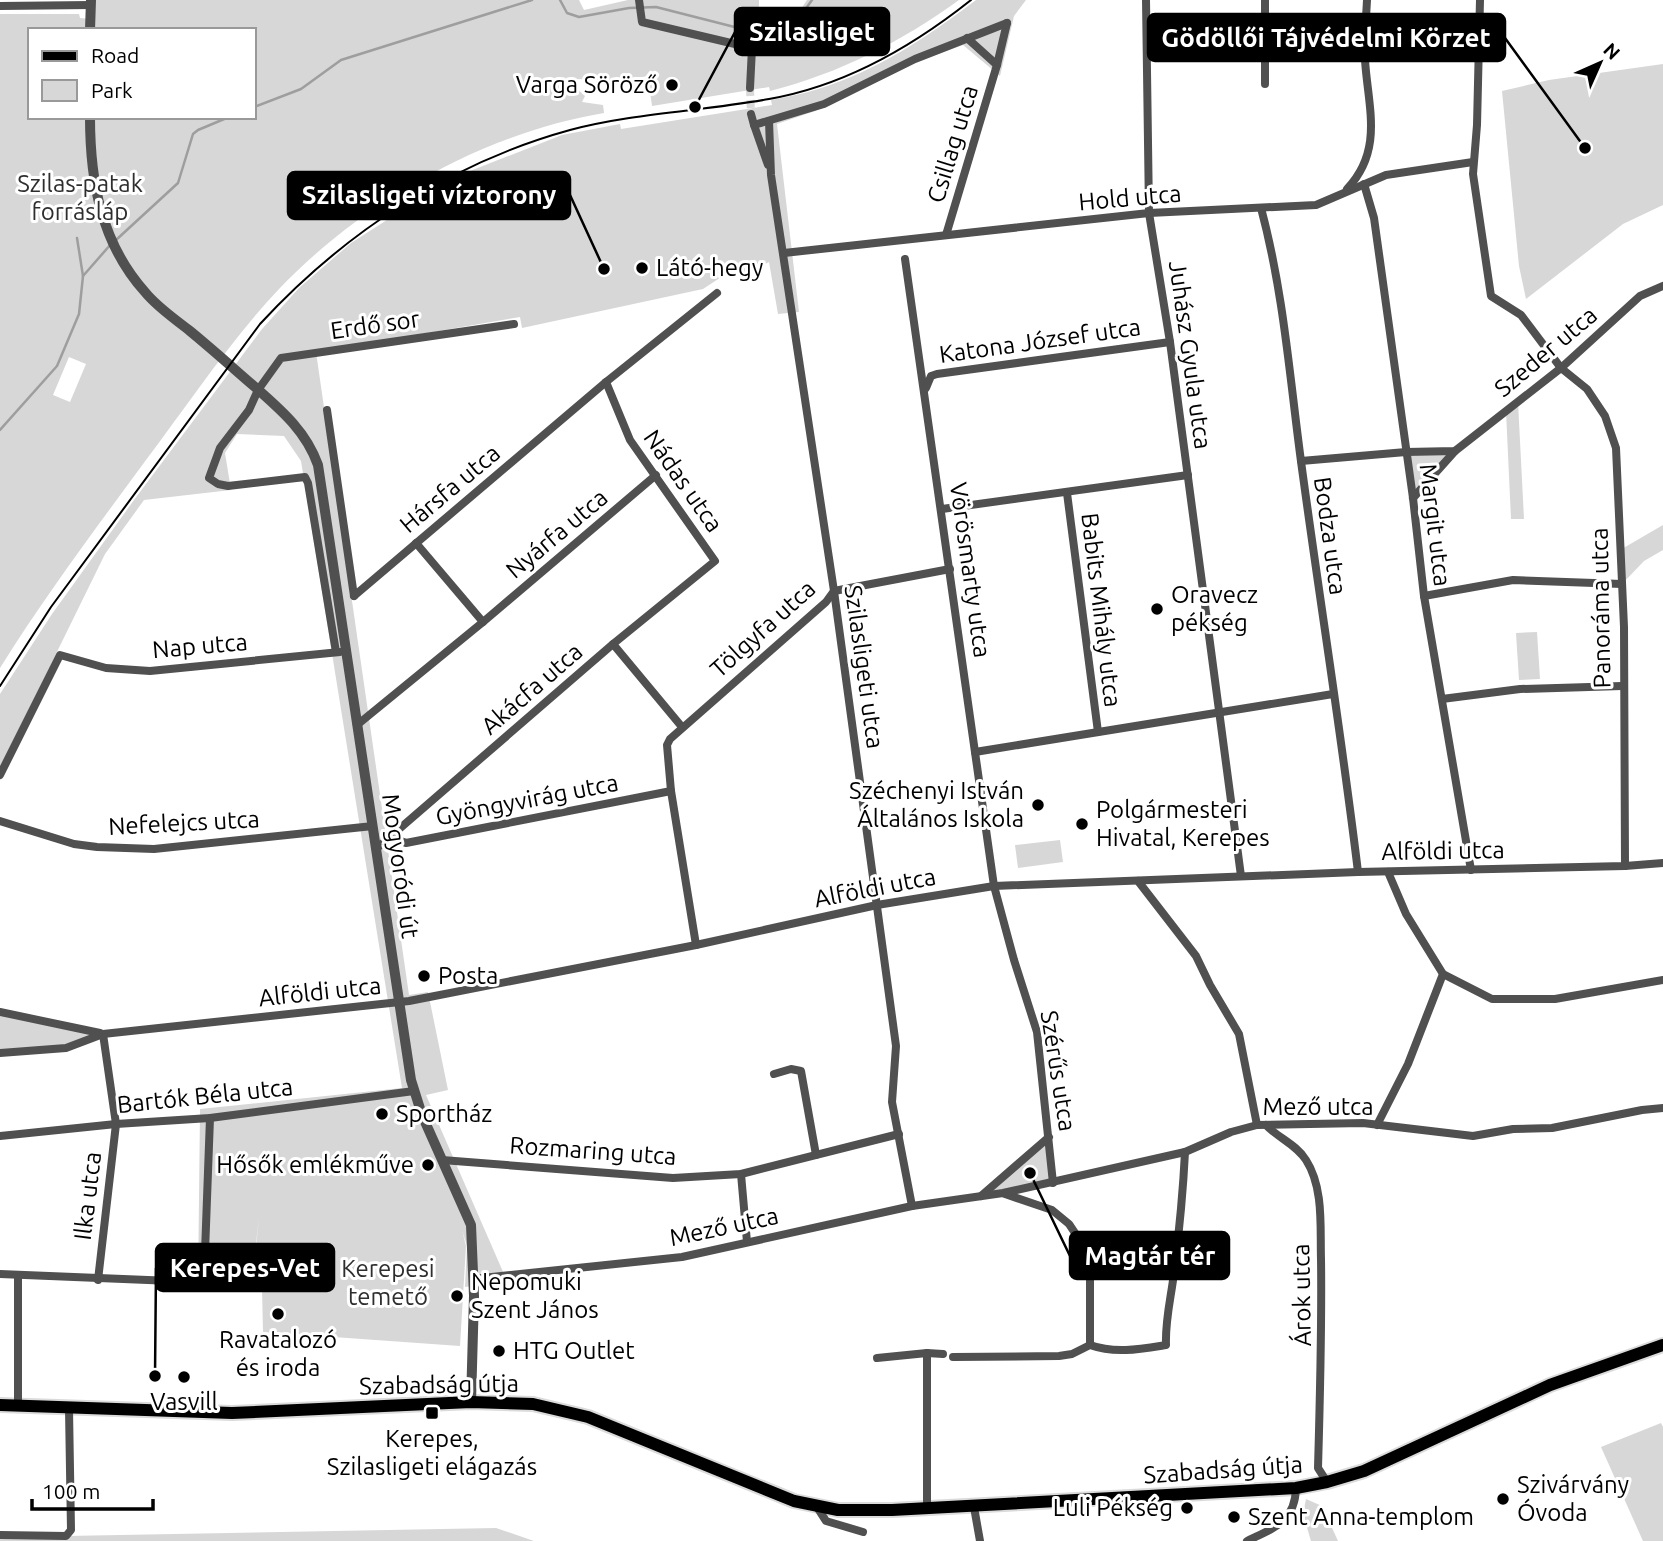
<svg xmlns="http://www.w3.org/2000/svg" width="1663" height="1541" font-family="Ubuntu,sans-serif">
<rect width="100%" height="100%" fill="#fff"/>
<g fill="#d7d7d7" fill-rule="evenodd">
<path d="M91,0H579L584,10L628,0H759V9L791,24L807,0H959C901,42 840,73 770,91L769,87L652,106L648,76L619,81L576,79L574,86L585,96L582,102L603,105L604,113C484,133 363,201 279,289C230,341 189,403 146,460C96,528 45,596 0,668V14H79L80,18L90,19ZM30,30H254V117H30ZM69,357L86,364L70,402L53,395Z"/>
<path d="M976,0H1026L1014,16L1000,76L963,45L914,63L815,111L777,124L799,312L778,314L769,262L741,277L738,266L703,289L522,328L520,317L316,352L409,995L428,992L448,1090L426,1095L507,1281L465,1287L467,1246L462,1230L466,1246L460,1346L263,1332L262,1288L253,1278L259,1217L252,1279L260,1288L198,1286L200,1109L402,1088L301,461L284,436L237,434L225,453L231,490L144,500L105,554L0,768V694L52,614L134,500L262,329L299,288L351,243L440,186L465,173L562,135L620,124L621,129L772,105L771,100C786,97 803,94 818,89C877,71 927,37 976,0Z"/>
<path d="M1663,64V205L1623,224L1526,299L1519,266L1502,91L1549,80Z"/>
<path d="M1518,402L1524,519H1511L1506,411Z"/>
<path d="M1455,451L1413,498L1406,452Z"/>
<path d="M1663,525V550L1644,561L1622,584L1620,550Z"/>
<path d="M1537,632L1540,679L1519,680L1516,633Z"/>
<path d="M1060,840L1063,862L1018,868L1015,845Z"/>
<path d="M0,1012L103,1034L66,1048L0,1054Z"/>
<path d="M1049,1137L1053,1183L981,1196Z"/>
<path d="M1661,1423L1663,1427V1541H1643L1601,1447Z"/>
<path d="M1306,1499L1322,1506L1338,1541H1311L1303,1514Z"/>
<path d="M496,1528L534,1541H0V1534L66,1536Z"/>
</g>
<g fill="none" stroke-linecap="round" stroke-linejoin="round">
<g stroke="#9e9e9e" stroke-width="2.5">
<path d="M560,0L567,13L579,17L629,8L656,7L762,34L792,28L812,0"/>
<path d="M254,107L301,89L341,60L532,0"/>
<path d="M116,240L178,183L193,134L198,130L229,117"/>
<path d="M83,276L111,244"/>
<path d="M0,430L57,366L79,314L83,276L77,238"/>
</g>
<path stroke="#d9d9d9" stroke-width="8" stroke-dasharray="8 4" stroke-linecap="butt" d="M750,88L751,114"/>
<defs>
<path id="primary" d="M0,1405L232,1413L471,1402L533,1404L588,1417L794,1501L838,1510H892L1296,1488L1327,1482L1364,1471L1550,1385L1663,1345"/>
</defs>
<use href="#primary" stroke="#dbdbdb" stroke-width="16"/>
<g stroke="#505050" stroke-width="8">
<path d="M639,0L642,22L752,48L750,88"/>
<path d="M1146,0L1149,213L1170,342L1241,876"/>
<path d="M1265,0V84"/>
<path d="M1480,0L1477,125L1473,174L1491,296L1521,315L1561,368L1587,389L1605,416L1616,448L1624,627L1625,866"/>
<path d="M0,6L91,5"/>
<path d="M967,38L997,65"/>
<path d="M751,114L754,125L824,104L915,59L1007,23"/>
<path d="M769,121L771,175L834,591L896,1046L892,1102L912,1206"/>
<path d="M754,125L768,165"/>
<path d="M1364,184L1374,218L1413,498L1424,596L1471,870"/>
<path d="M1347,189C1384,150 1368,107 1365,60C1364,40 1366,20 1367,0"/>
<path d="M1261,208C1285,298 1290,384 1303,476C1321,608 1342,739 1358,872"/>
<path d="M946,235L997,65L1007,23"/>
<path d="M784,253L1149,213L1316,205L1386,175L1473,162"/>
<path d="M905,259L994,886L1014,960L1037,1032L1053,1183"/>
<path d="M926,388L931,376L937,374L1170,342"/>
<path d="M327,410L354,596"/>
<path d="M1301,461L1406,452L1455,451L1561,368L1640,296L1663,286"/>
<path d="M1067,493L1098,732"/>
<path d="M1413,498L1455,451"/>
<path d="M942,509L1188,475"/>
<path d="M416,543L483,622"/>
<path d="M354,596L606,382L717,293"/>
<path d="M1424,596L1513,580L1622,584"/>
<path d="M613,644L682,727"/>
<path d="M336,652L308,483L305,477L228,486L218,484L209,478L220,448L249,410L258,390L281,358L514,324"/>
<path d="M1442,699L1520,689L1622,686"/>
<path d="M357,725L483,622L656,475"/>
<path d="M975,752L1333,694"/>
<path d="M0,775L60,655L106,668L150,671L340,652"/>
<path d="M0,821L74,844L97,847L154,849L373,826"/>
<path d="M391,837L406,843L671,791"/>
<path d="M376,849L613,644L715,561L630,440L606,382"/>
<path d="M1138,881L1196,956L1210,985L1239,1034L1257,1125"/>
<path d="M696,945L671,791L667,745L670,739L826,602L834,591L950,569"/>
<path d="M1443,974L1492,999H1555L1663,980"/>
<path d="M0,1012L100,1033"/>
<path d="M0,1053L66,1048L103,1034L409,1001L696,945L877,905L994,886L1358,872L1625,866L1663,863"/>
<path d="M774,1074L791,1069L801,1071L816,1155"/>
<path d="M1266,1125C1278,1138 1296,1144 1306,1160C1324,1188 1320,1227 1321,1259C1322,1329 1320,1398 1318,1468L1327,1482"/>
<path d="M1377,1125L1408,1064L1443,974L1406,914L1388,872"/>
<path d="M0,1136L116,1124L210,1118L414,1091"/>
<path d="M442,1160L673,1178L741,1174L899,1134"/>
<path d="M741,1174L747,1242"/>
<path d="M1005,1194L1052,1210L1069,1224L1079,1239L1090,1265V1345"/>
<path d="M981,1196L1049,1137"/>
<path d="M0,1274L197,1282L204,1279L210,1118"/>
<path d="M473,1279L682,1257L912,1206L1003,1193L1185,1152L1231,1132L1257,1125L1363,1123L1473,1136L1513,1129L1552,1128L1642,1110L1663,1108"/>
<path d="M98,1280L116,1124L103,1034"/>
<path d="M927,1353V1509"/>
<path d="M953,1357L1059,1356L1072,1354L1090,1345C1115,1354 1141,1349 1166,1345C1165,1320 1171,1298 1174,1273C1179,1233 1183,1193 1185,1152"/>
<path d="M877,1358L927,1353L943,1354"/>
<path d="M18,1406V1275"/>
<path d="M817,1507L826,1521L863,1532"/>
<path d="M974,1507L980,1541"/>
<path d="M0,1535L66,1536L71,1530L69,1409"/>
<path d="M1247,1541C1274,1528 1295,1522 1296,1488"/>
</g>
<g stroke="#505050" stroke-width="10">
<path d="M90,30L91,0"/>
<path d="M90,117C90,181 101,243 145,292C157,307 175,319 190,331C212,349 233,368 255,387C281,410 306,431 318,465L411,1080L422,1115L471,1225L474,1296L471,1402"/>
</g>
<use href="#primary" stroke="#000" stroke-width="12"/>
<path stroke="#000" stroke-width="2" d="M0,686L51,607L260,324C344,233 450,163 570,130C635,113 703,111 769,99C844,86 912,47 971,0"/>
</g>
<g fill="#000" stroke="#fff" stroke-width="2.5">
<circle cx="672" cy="85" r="7"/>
<circle cx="642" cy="268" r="7"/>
<circle cx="1157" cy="609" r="7"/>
<circle cx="1038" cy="805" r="7"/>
<circle cx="1082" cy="824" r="7"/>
<circle cx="424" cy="976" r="7"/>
<circle cx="382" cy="1114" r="7"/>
<circle cx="428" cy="1165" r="7"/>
<circle cx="457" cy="1296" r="7"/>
<circle cx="278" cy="1314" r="7"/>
<circle cx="499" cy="1351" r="7"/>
<circle cx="184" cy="1377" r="7"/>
<rect x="425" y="1406" width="14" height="14" rx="3.5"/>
<circle cx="1503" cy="1499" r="7"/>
<circle cx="1187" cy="1508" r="7"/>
<circle cx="1234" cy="1517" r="7"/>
</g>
<g text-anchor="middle" stroke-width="6" stroke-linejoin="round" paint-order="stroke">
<g font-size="24" fill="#000" stroke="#fff" text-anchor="start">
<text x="658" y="93" text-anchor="end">Varga Söröző</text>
<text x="656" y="276">Látó-hegy</text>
<text x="1171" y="603">Oravecz<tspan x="1171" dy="28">pékség</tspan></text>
<text x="1024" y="799" text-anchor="end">Széchenyi István<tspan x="1024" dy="28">Általános Iskola</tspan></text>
<text x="1096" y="818">Polgármesteri<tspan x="1096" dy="28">Hivatal, Kerepes</tspan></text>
<text x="438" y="984">Posta</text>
<text x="396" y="1122">Sportház</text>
<text x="414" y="1173" text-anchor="end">Hősők emlékműve</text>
<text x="471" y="1290">Nepomuki<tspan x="471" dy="28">Szent János</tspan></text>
<text x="278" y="1348" text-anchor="middle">Ravatalozó<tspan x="278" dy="28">és iroda</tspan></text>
<text x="513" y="1359">HTG Outlet</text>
<text x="184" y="1410" text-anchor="middle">Vasvill</text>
<text x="432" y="1447" text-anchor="middle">Kerepes,<tspan x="432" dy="28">Szilasligeti elágazás</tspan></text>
<text x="1517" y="1493">Szivárvány<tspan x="1517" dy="28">Óvoda</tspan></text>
<text x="1173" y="1516" text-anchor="end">Luli Pékség</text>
<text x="1248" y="1525">Szent Anna-templom</text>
</g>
<g font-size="24" fill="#000" stroke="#fff">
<text transform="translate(953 144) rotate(-73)" y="8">Csillag utca</text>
<text transform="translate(1130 198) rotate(-5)" y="8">Hold utca</text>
<text transform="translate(375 325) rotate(-8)" y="8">Erdő sor</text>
<text transform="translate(1040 341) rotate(-8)" y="8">Katona József utca</text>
<text transform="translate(1546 352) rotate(-40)" y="8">Szeder utca</text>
<text transform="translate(1190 355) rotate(82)" y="8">Juhász Gyula utca</text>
<text transform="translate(683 481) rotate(55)" y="8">Nádas utca</text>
<text transform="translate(450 489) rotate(-40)" y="8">Hársfa utca</text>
<text transform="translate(1435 525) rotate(83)" y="8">Margit utca</text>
<text transform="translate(557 534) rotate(-40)" y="8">Nyárfa utca</text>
<text transform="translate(1330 536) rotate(82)" y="8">Bodza utca</text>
<text transform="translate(970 570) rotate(82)" y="8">Vörösmarty utca</text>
<text transform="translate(1601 608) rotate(-91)" y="8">Panoráma utca</text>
<text transform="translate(1101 610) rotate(83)" y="8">Babits Mihály utca</text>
<text transform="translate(763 629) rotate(-42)" y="8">Tölgyfa utca</text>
<text transform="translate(200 646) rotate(-5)" y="8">Nap utca</text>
<text transform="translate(864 667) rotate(82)" y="8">Szilasligeti utca</text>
<text transform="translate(532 689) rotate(-41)" y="8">Akácfa utca</text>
<text transform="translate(527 800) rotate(-11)" y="8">Gyöngyvirág utca</text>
<text transform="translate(184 823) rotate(-3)" y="8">Nefelejcs utca</text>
<text transform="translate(1443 851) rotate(-1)" y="8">Alföldi utca</text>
<text transform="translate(400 866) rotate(82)" y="8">Mogyoródi út</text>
<text transform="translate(875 888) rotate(-11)" y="8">Alföldi utca</text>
<text transform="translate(320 992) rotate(-6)" y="8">Alföldi utca</text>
<text transform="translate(1058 1071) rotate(81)" y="8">Szérűs utca</text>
<text transform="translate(205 1096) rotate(-6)" y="8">Bartók Béla utca</text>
<text x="1318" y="1115">Mező utca</text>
<text transform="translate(593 1151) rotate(4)" y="8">Rozmaring utca</text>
<text transform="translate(88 1196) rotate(-83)" y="8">Ilka utca</text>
<text transform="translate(724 1227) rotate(-12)" y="8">Mező utca</text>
<text transform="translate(1302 1295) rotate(-91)" y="8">Árok utca</text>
<text transform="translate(439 1385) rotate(-1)" y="8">Szabadság útja</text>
<text transform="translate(1223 1470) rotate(-4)" y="8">Szabadság útja</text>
</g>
<g font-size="24" fill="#2e2e2e" stroke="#fff">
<text x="80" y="192">Szilas-patak<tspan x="80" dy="28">forrásláp</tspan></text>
<text x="388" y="1277">Kerepesi<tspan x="388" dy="28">temető</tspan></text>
</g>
</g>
<path fill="none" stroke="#000" stroke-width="2.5" d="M695 107L735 32M1585 148L1505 38M604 269L570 195M1030 1173L1070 1256M155 1376L156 1268"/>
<g fill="#000" stroke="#fff" stroke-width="2.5">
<circle cx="695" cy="107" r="7"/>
<circle cx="1585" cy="148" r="7"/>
<circle cx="604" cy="269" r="7"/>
<circle cx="1030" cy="1173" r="7"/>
<circle cx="155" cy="1376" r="7"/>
</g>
<g fill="#000" stroke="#000" stroke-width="2.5">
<rect x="735" y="8" width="154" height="47" rx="7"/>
<rect x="1148" y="14" width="357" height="47" rx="7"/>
<rect x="288" y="172" width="282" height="47" rx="7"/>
<rect x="1070" y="1232" width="159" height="47" rx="7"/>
<rect x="156" y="1244" width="178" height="47" rx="7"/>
</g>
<g font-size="26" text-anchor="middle" font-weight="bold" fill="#fff">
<text x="812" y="41">Szilasliget</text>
<text x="1326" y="47">Gödöllői Tájvédelmi Körzet</text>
<text x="429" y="204">Szilasligeti víztorony</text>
<text x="1150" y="1265">Magtár tér</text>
<text x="245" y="1277">Kerepes-Vet</text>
</g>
<rect x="28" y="28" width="228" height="91" fill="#ffffff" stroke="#999999" stroke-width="2"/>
<rect x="42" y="51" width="35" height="10" fill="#000000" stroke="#999999" stroke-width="2"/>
<text x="91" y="63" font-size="21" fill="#000000">Road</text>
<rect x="42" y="80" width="35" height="21" fill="#d7d7d7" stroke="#999999" stroke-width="2"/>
<text x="91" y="98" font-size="21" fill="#000000">Park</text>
<g transform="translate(1600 63) rotate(45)" stroke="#ffffff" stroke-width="5" paint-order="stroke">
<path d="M0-5L12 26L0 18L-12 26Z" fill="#000000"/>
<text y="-10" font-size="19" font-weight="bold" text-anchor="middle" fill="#000000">N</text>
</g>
<path d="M32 1499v10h121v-10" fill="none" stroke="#000000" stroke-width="3.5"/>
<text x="42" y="1499" font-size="21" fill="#000000" stroke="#ffffff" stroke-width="5" paint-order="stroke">100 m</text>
</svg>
